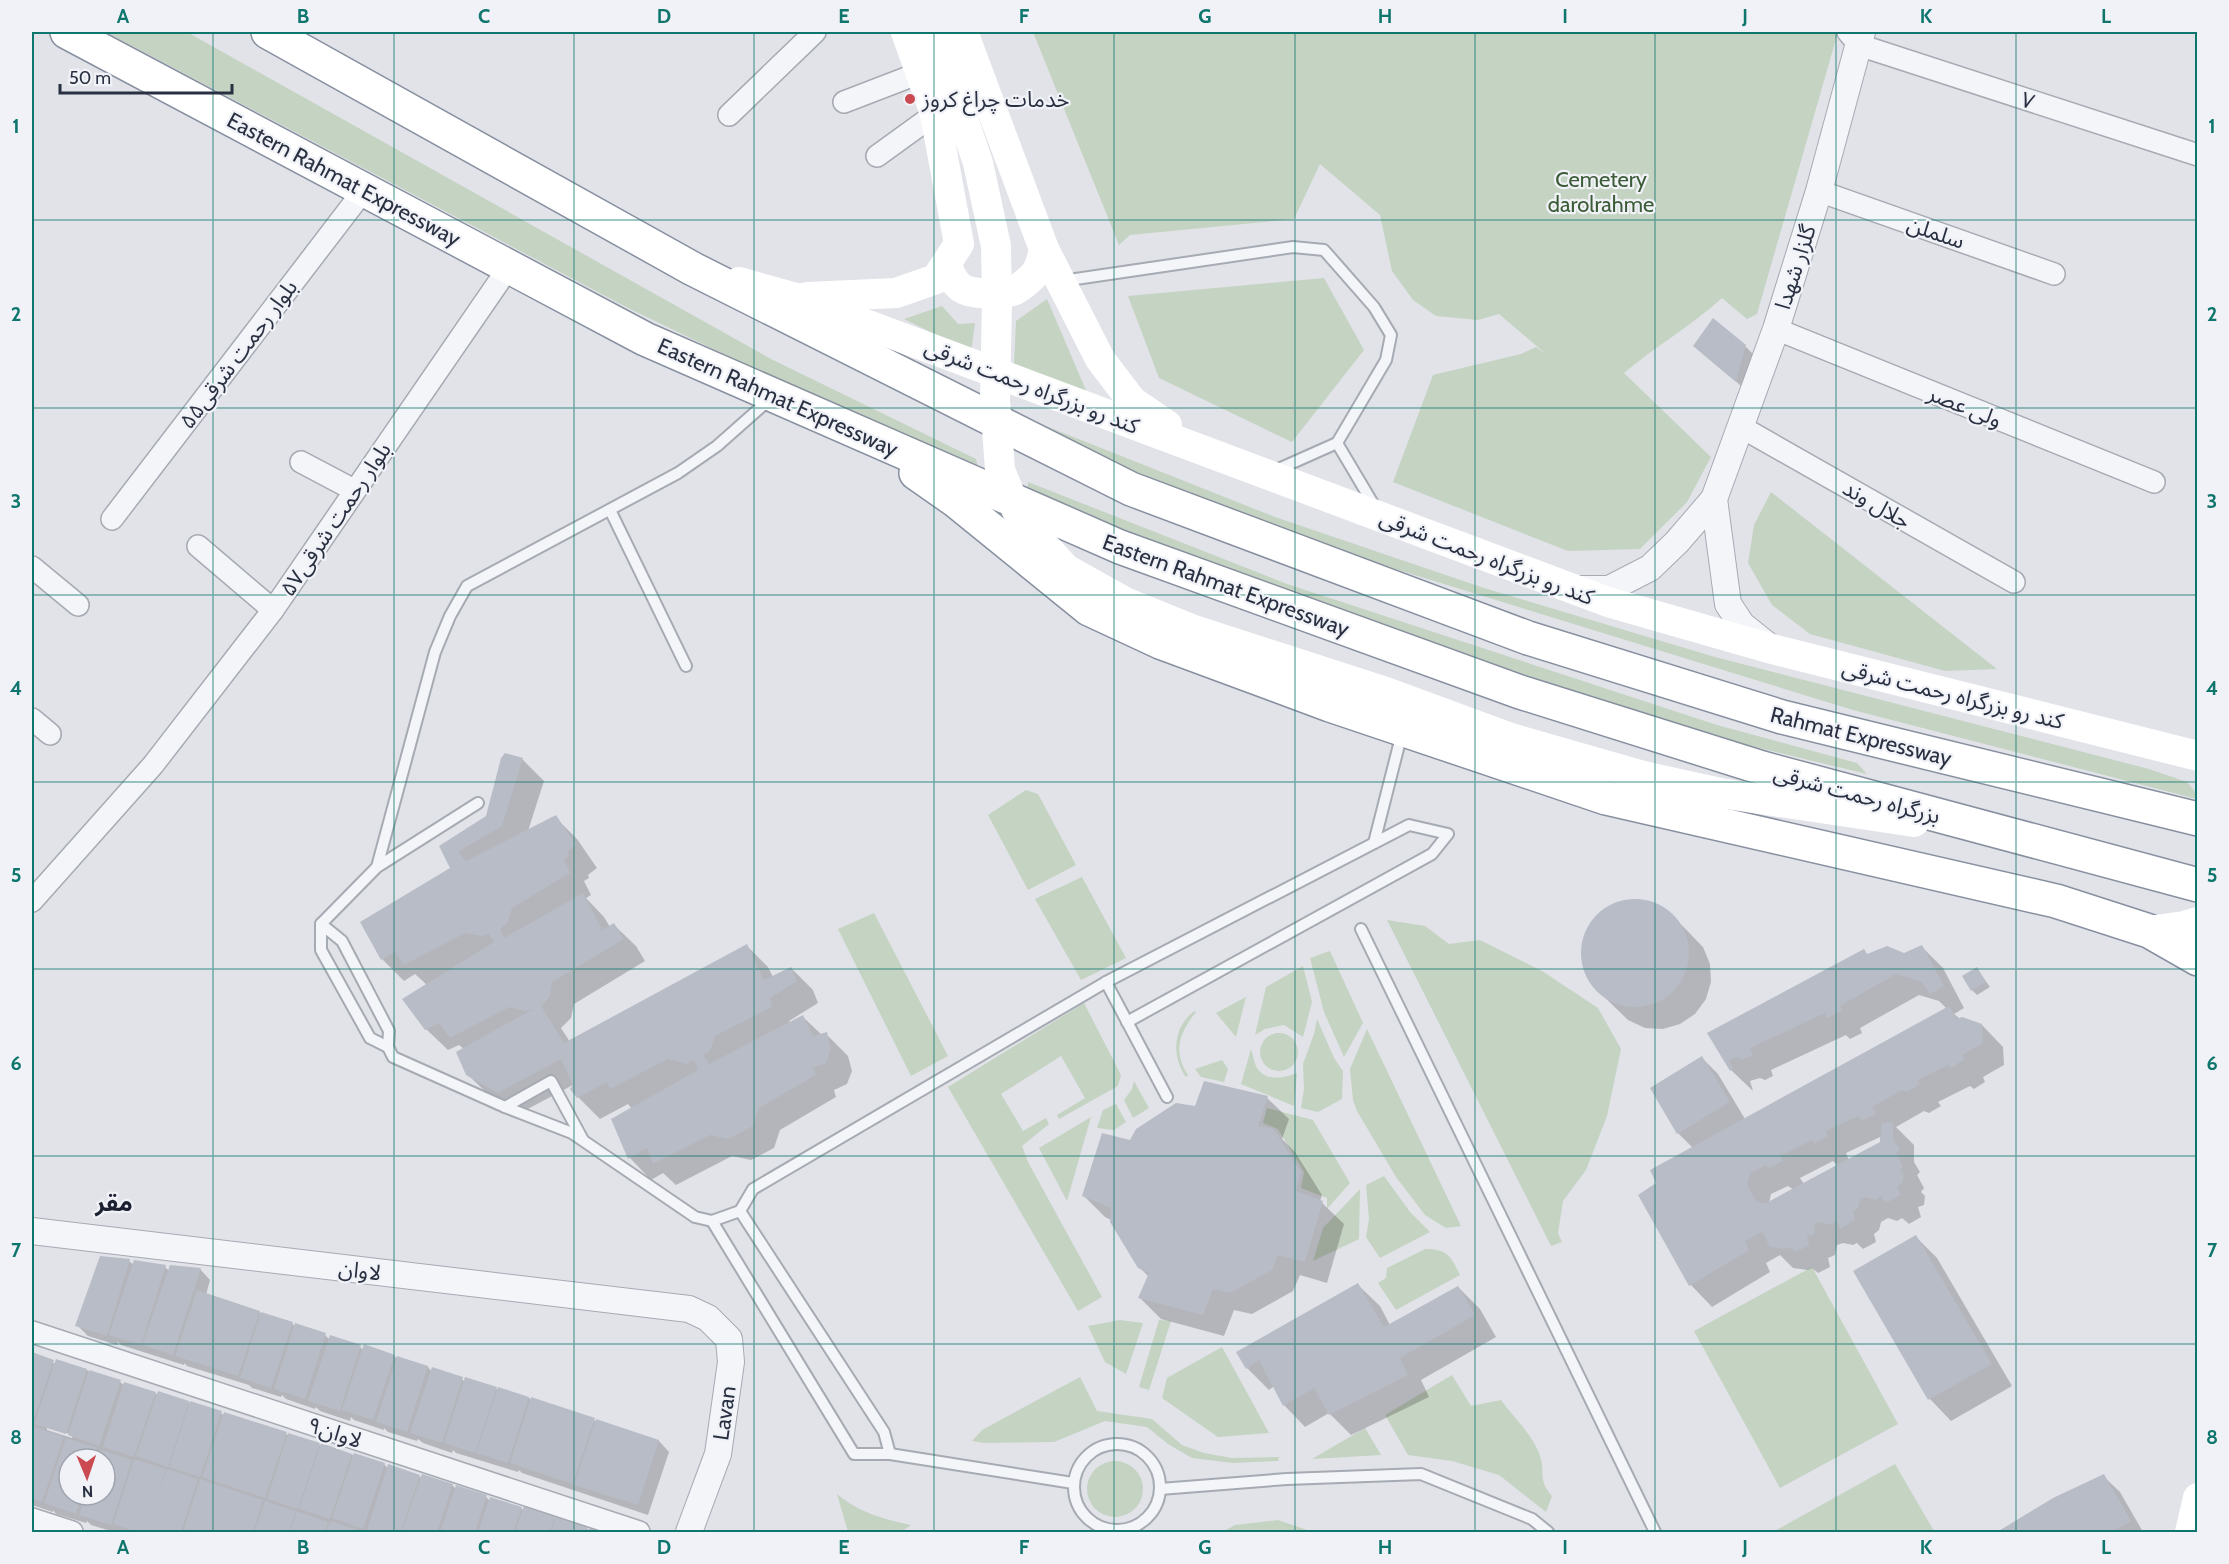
<svg xmlns="http://www.w3.org/2000/svg" width="2229" height="1564" font-family="Cabin,'Noto Sans Arabic',sans-serif">
<rect width="100%" height="100%" fill="#e1e3e9"/>
<g fill="#c5d3c2">
<path d="M106,32H187L771,359L976,459L981,478L628,308Z"/>
<path d="M1033,32H1838L1757,314L1747,319L1722,298C1691,326 1656,346 1624,373L1711,457L1687,502L1640,549L1568,551L1393,482L1433,375L1521,354L1536,347L1546,354L1499,314L1478,320L1436,316L1413,300L1392,271L1380,215L1320,164L1294,219L1130,235L1119,245Z"/>
<path d="M1324,278L1364,350L1292,442L1159,378L1128,296Z"/>
<path d="M1047,299L1088,395L1014,365L1016,321Z"/>
<path d="M942,306L958,324L975,323L971,352L904,319Z"/>
<path d="M1018,415L1275,517L1484,588L1715,657L2149,769L2187,782L2197,794V799L1853,710L1340,552L1075,448Z"/>
<path d="M1028,482L1287,584L1717,725L1857,763L1867,774L1684,730L1230,578L1027,495Z"/>
<path d="M1771,492L1997,669L1945,671L1810,634L1772,605L1748,563L1754,525Z"/>
<path d="M1026,790L1038,794L1076,865L1028,890L988,815Z"/>
<path d="M1082,877L1126,958L1081,980L1035,899Z"/>
<path d="M874,913L948,1056L911,1076L838,929Z"/>
<path d="M1387,920L1425,926L1449,944L1480,940L1542,971L1598,1008L1621,1049L1607,1116L1586,1170L1563,1201L1558,1233L1562,1242L1551,1246Z"/>
<path d="M1330,951L1363,1023L1344,1057L1324,1012L1310,958Z"/>
<path d="M1303,966L1312,1002L1303,1037L1284,1025L1265,1029L1255,1035L1266,987Z"/>
<path d="M1246,997L1236,1037L1216,1013Z"/>
<path d="M1084,1003L1121,1075L1118,1086L1059,1119L1057,1115L1085,1098L1061,1056L1001,1094L1023,1131L1046,1118L1049,1124L1022,1146L1028,1162L1102,1297L1078,1311L948,1087Z"/>
<path d="M1195,1011L1196,1012C1180,1032 1172,1051 1188,1075L1186,1077C1171,1057 1173,1025 1195,1011Z"/>
<path d="M1317,1019L1334,1058L1343,1071L1342,1099L1318,1112L1301,1108L1304,1089L1303,1064L1314,1034Z"/>
<path d="M1367,1029L1461,1226L1446,1228L1425,1215L1396,1177L1357,1111L1353,1100L1350,1069Z"/>
<circle cx="1279" cy="1052" r="19"/>
<path d="M1251,1049C1253,1054 1254,1063 1257,1068C1266,1082 1284,1078 1297,1073L1294,1106L1241,1084Z"/>
<path d="M1222,1060L1228,1069L1224,1082L1201,1077L1195,1069Z"/>
<path d="M1134,1081L1149,1108L1133,1118L1124,1100L1132,1089Z"/>
<path d="M1116,1104L1126,1122L1114,1130L1097,1128L1103,1110Z"/>
<path d="M1267,1108L1313,1120L1350,1183L1327,1209V1198L1301,1188L1304,1172L1278,1129L1263,1123Z"/>
<path d="M1091,1117L1067,1201L1039,1148Z"/>
<path d="M1384,1176L1410,1212L1430,1232L1380,1258L1366,1237L1369,1219L1366,1185Z"/>
<path d="M1360,1189L1359,1239L1313,1261L1323,1228Z"/>
<path d="M1425,1249C1447,1249 1451,1256 1460,1275L1396,1310L1378,1283L1386,1278L1387,1268Z"/>
<path d="M1812,1267L1898,1424L1780,1488L1694,1331Z"/>
<path d="M1120,1320L1143,1323L1126,1374L1105,1362L1088,1326Z"/>
<path d="M1159,1320L1171,1321L1149,1390L1139,1387Z"/>
<path d="M1222,1347L1269,1433L1218,1437L1162,1398L1167,1378Z"/>
<path d="M1452,1375L1471,1406L1501,1400C1512,1415 1535,1438 1540,1456C1546,1473 1537,1479 1552,1496L1546,1512L1499,1475L1452,1461L1408,1455L1385,1415Z"/>
<path d="M1080,1377L1097,1411L1152,1419L1182,1445L1204,1453L1232,1458L1279,1457L1278,1461L1233,1463L1192,1458L1168,1444L1147,1427L1105,1421L1054,1442L984,1443L972,1441L982,1430Z"/>
<path d="M1365,1428L1381,1455L1312,1459Z"/>
<circle cx="1115" cy="1489" r="28"/>
<path d="M1895,1464L1934,1531L1773,1532Z"/>
<path d="M837,1494C860,1513 883,1519 911,1525L901,1532H848Z"/>
<path d="M1278,1520L1313,1532H1222L1235,1525Z"/>
</g>
<g fill="#0003" fill-rule="evenodd">
<path d="M1745,346L1756,357L1747,391L1706,356Z"/>
<path d="M522,759L544,781L528,831L555,817L577,839L597,868L588,875L589,878L584,881L591,895L586,898L604,917L610,927L614,925L636,946L645,961L574,1004L571,1018L561,1028L570,1042L747,946L768,967L773,977L791,968L813,990L818,1003L789,1021L791,1023L803,1017L822,1035L826,1034L848,1056L852,1071L847,1084L834,1090L836,1097L780,1130L774,1148L751,1160L732,1156L676,1185L663,1173L651,1180L630,1158L613,1120L632,1109L628,1104L600,1119L578,1097L575,1084L520,1113L490,1096L467,1074L464,1049L459,1045L448,1050L426,1029L427,985L415,974L404,981L383,960L362,922L451,869L441,846L487,817Z"/>
<path d="M1636,900L1653,903L1668,911L1703,947L1710,964L1711,982L1706,999L1695,1014L1680,1024L1663,1029L1645,1028L1628,1020L1593,986L1585,971L1582,954L1584,937L1592,922L1604,910L1619,903Z"/>
<path d="M1921,946L1943,968L1964,1008L1954,1014L1960,1019L1982,1025L2003,1047L2004,1065L1983,1077L1985,1082L1974,1089L1970,1086L1938,1102L1941,1106L1929,1113L1924,1111L1896,1127L1914,1145V1162L1920,1172L1917,1175L1924,1188L1921,1192L1925,1196L1924,1205L1918,1207L1921,1217L1909,1224L1902,1218L1897,1221L1888,1218L1881,1222L1879,1230L1874,1234L1876,1242L1863,1249L1857,1243L1853,1245L1843,1243L1837,1245L1835,1255L1828,1258L1830,1267L1818,1273L1812,1268L1808,1270L1793,1268L1780,1255L1766,1263L1770,1272L1712,1307L1691,1285L1640,1195L1658,1184L1693,1148L1678,1133L1702,1058L1718,1074L1745,1119L1947,1009L1939,1001L1919,995L1860,1028L1862,1033L1850,1039L1846,1035L1771,1070L1773,1076L1765,1080L1760,1078L1750,1081L1753,1091L1731,1070L1709,1033L1868,955L1904,954ZM1880,1137L1881,1143L1849,1160L1846,1153ZM1833,1161L1838,1166L1804,1184L1800,1178ZM1788,1186L1794,1190L1769,1203L1771,1194Z"/>
<path d="M1977,969L1990,987L1977,995L1972,990Z"/>
<path d="M1205,1083L1267,1098L1289,1119L1282,1139L1295,1152L1322,1195L1320,1201L1344,1224L1327,1283L1300,1275L1293,1291L1252,1314L1234,1310L1224,1336L1161,1319L1140,1298L1149,1277L1139,1267L1111,1220L1105,1217L1084,1196L1130,1142L1196,1108Z"/>
<path d="M1916,1237L1937,1258L2012,1386L1951,1421L1930,1399L1855,1272Z"/>
<path d="M129,1261L134,1265L165,1267L169,1271L200,1269L210,1280L206,1295L292,1323L295,1327L296,1325L325,1335L330,1340L360,1347L363,1350L394,1356L398,1359L428,1367L432,1372L433,1369L462,1379L465,1382L496,1388L498,1391L529,1398L532,1401L659,1441L669,1452L648,1515L522,1473L519,1470L518,1472L456,1453L453,1450L452,1453L423,1443L418,1439L417,1441L388,1432L384,1428V1430L354,1420L351,1417L350,1421L320,1411L316,1407L315,1409L286,1399L282,1395L281,1397L252,1388L249,1385L187,1366L184,1363V1365L121,1345L118,1342L117,1345L88,1336L77,1325Z"/>
<path d="M1358,1285L1380,1306L1390,1325L1458,1287L1480,1309L1496,1337L1421,1380L1429,1397L1351,1435L1329,1413L1305,1427L1284,1405L1274,1386L1269,1390L1247,1368Z"/>
<path d="M32,1354L56,1364L87,1370L90,1373L120,1382L125,1386L188,1402L191,1405L221,1413L224,1416L286,1434L289,1436L384,1464L388,1469L452,1485L456,1489L486,1497L490,1501L521,1508L524,1511L525,1508L587,1528L590,1531L591,1528L603,1532H114L91,1525L87,1521L86,1523L56,1514L53,1510V1512L32,1505ZM47,1427L73,1435L72,1438L47,1430ZM69,1459H105V1495H69Z"/>
<path d="M2103,1476L2120,1492L2143,1532H2000L2054,1499Z"/>
</g>
<g fill="#b8bcc6">
<path d="M1713,318L1746,345L1736,382L1693,346Z"/>
<path d="M505,753L523,758L502,826L458,852L466,861L556,815L576,845L567,853L569,856L564,859L570,873L512,908L508,922L500,929L504,938L583,893L602,930L614,923L624,939L552,982L550,996L541,1006L564,1043L747,944L764,980L791,967L797,981L770,998L772,1007L715,1036L710,1051L703,1055L709,1064L803,1015L813,1036L827,1032L831,1049L826,1063L813,1068L816,1075L759,1108L753,1126L728,1139L710,1135L653,1164L647,1148L628,1159L611,1119L698,1070L694,1060L687,1064L668,1059L610,1089L607,1082L577,1098L570,1089L573,1085L561,1059L498,1093L466,1075L456,1052L533,1009L525,1011L509,1007L450,1038L439,1023L425,1030L402,999L494,942L489,934L482,936L465,933L404,965L395,952L381,960L360,922L450,868L439,846L486,816L501,758Z"/>
<circle cx="1635" cy="953" r="54"/>
<path d="M1922,945L1944,986L1930,994L1922,982L1896,974L1840,1006L1842,1011L1827,1018L1825,1013L1750,1048L1753,1055L1742,1060L1738,1057L1729,1060L1733,1068L1730,1071L1707,1033L1864,949L1867,954L1887,946L1904,953Z"/>
<path d="M1977,967L1986,982L1971,991L1962,976Z"/>
<path d="M1949,1006L1957,1019L1962,1017L1982,1024L1983,1043L1962,1055L1965,1059L1951,1068L1948,1065L1918,1080L1920,1084L1907,1092L1902,1090L1872,1107L1876,1114L1862,1121L1858,1116L1826,1131L1828,1136L1814,1144L1812,1140L1780,1156L1783,1161L1769,1168L1766,1165L1750,1173L1747,1185L1757,1202L1766,1203L1880,1142L1882,1123L1893,1122V1139L1900,1150L1896,1153L1903,1166L1900,1170L1904,1173L1902,1184L1897,1186L1900,1195L1886,1203L1881,1196L1875,1200L1865,1197L1860,1200L1858,1208L1853,1212L1855,1220L1840,1229L1836,1221L1831,1225L1820,1222L1815,1224L1814,1234L1807,1236L1809,1245L1796,1252L1790,1247L1786,1249L1770,1247L1762,1232L1745,1241L1749,1250L1689,1286L1638,1195L1656,1183L1650,1170Z"/>
<path d="M1702,1056L1730,1102L1677,1134L1650,1088Z"/>
<path d="M1204,1081L1268,1096L1258,1126L1274,1129L1301,1172L1296,1191L1323,1201L1305,1262L1278,1255L1272,1270L1230,1293L1213,1289L1203,1315L1138,1298L1149,1273L1138,1268L1110,1222L1111,1208L1082,1196L1102,1133L1130,1140L1136,1129L1176,1103L1195,1106Z"/>
<path d="M1916,1235L1992,1364L1928,1400L1853,1271Z"/>
<path d="M100,1256L130,1259L107,1336L75,1326Z"/>
<path d="M134,1260L166,1265L141,1345L109,1335Z"/>
<path d="M170,1265L201,1268L173,1355L142,1345Z"/>
<path d="M1358,1283L1384,1327L1458,1286L1475,1315L1400,1358L1408,1375L1329,1415L1314,1388L1283,1406L1259,1360L1246,1369L1236,1352Z"/>
<path d="M197,1290L260,1311L238,1376L175,1356Z"/>
<path d="M261,1312L293,1322L271,1388L240,1378Z"/>
<path d="M295,1323L326,1333L305,1399L274,1389Z"/>
<path d="M330,1335L361,1345L340,1411L308,1401Z"/>
<path d="M364,1344L395,1355L373,1420L342,1410Z"/>
<path d="M32,1352L54,1360L32,1425Z"/>
<path d="M397,1356L428,1366L407,1432L376,1422Z"/>
<path d="M56,1359L87,1369L66,1434L34,1424Z"/>
<path d="M432,1367L463,1377L442,1443L410,1433Z"/>
<path d="M89,1370L121,1380L99,1446L68,1435Z"/>
<path d="M465,1377L497,1387L475,1453L444,1443Z"/>
<path d="M124,1382L156,1392L134,1457L103,1447Z"/>
<path d="M498,1387L529,1397L508,1463L476,1453Z"/>
<path d="M158,1391L189,1401L168,1467L136,1456Z"/>
<path d="M531,1397L595,1418L573,1484L510,1463Z"/>
<path d="M190,1401L222,1411L200,1477L169,1467Z"/>
<path d="M224,1412L287,1432L265,1498L202,1477Z"/>
<path d="M596,1419L659,1440L638,1505L574,1485Z"/>
<path d="M32,1426L64,1437L42,1502L32,1499Z"/>
<path d="M288,1433L320,1443L298,1509L267,1499Z"/>
<path d="M66,1438L97,1448L93,1459H69V1495H82L76,1514L44,1503Z"/>
<path d="M321,1443L352,1454L330,1519L299,1509Z"/>
<path d="M101,1450L132,1460L111,1525L79,1515L86,1495H105V1459H97Z"/>
<path d="M354,1453L385,1463L363,1529L332,1518Z"/>
<path d="M134,1459L166,1469L157,1497L167,1469L198,1479L181,1532H137L113,1524Z"/>
<path d="M388,1464L420,1475L401,1532H374L367,1530Z"/>
<path d="M422,1474L453,1484L437,1532H402Z"/>
<path d="M2104,1474L2131,1521L2111,1532H1997L2053,1498Z"/>
<path d="M200,1479L263,1500L253,1532H183Z"/>
<path d="M456,1485L487,1495L475,1532H440Z"/>
<path d="M490,1497L522,1507L513,1532H478Z"/>
<path d="M265,1501L296,1511L289,1532H254Z"/>
<path d="M524,1506L555,1516L550,1532H515Z"/>
<path d="M297,1511L328,1522L325,1532H290Z"/>
<path d="M556,1516L588,1526L586,1532H551Z"/>
<path d="M330,1521L361,1531V1532H326Z"/>
<path d="M590,1527L607,1532H588Z"/>
</g>
<g fill="none" stroke-linecap="round" stroke-linejoin="round">
<defs>
<g id="service">
<path d="M1062,281L1293,247L1324,250L1374,307L1391,335L1386,360L1337,443L1274,471"/>
<path d="M1337,443L1375,507"/>
<path d="M610,510L686,666"/>
<path d="M1374,843L1402,733"/>
<path d="M377,867L435,652L450,616L467,586L678,473L717,446L769,400"/>
<path d="M321,924L342,941L389,1031L388,1047L393,1057L505,1107L572,1133L695,1217L712,1221L740,1211L753,1189L1106,982L1409,825L1448,834L1432,854L1127,1022"/>
<path d="M1361,929L1655,1532"/>
<path d="M1106,982L1167,1097"/>
<path d="M388,1047L370,1038L321,950V924L377,867L478,803"/>
<path d="M505,1107L551,1081L583,1140"/>
<path d="M712,1221L854,1454H890L884,1432L740,1211"/>
<circle cx="1117" cy="1487" r="43"/>
<path d="M890,1454L1073,1483"/>
<path d="M1160,1489L1287,1479L1421,1474L1532,1519L1548,1532"/>
</g>
<g id="minor">
<path d="M1848,32L1859,45L2198,155"/>
<path d="M844,102L922,72"/>
<path d="M729,115L815,32"/>
<path d="M877,156L935,114"/>
<path d="M1819,191L2054,274"/>
<path d="M1776,329L2154,482"/>
<path d="M1741,427L2014,582"/>
<path d="M301,462L354,490"/>
<path d="M112,519L364,190"/>
<path d="M198,546L273,610"/>
<path d="M32,567L78,605"/>
<path d="M32,719L50,734"/>
<path d="M32,901L153,765L273,610L509,267"/>
<path d="M32,1332L639,1532"/>
<path d="M32,1519L72,1532"/>
</g>
<g id="tertiary">
<path d="M1714,499L1776,329L1819,191L1862,32"/>
<path d="M1577,589H1609L1650,568L1677,542L1714,499L1728,604L1742,625L1767,645"/>
<path d="M32,1231L689,1309L708,1318L729,1339L731,1362L718,1454L689,1532"/>
</g>
<g id="trunk">
<path d="M67,32L645,339L1120,547L1520,692L1762,768L2198,885"/>
<path d="M268,32L693,269L1131,489L1528,638L1782,717L2198,819"/>
<path d="M916,473L956,501L1089,609L1160,642L1330,705L1606,798L2056,901L2149,931L2198,959"/>
</g>
</defs>
<use href="#service" stroke="#a6aab3" stroke-width="14"/>
<use href="#minor" stroke="#a6aab3" stroke-width="24"/>
<use href="#tertiary" stroke="#a6aab3" stroke-width="28"/>
<use href="#trunk" stroke="#8890a0" stroke-width="36"/>
<use href="#service" stroke="#f3f5f8" stroke-width="10"/>
<use href="#minor" stroke="#f3f5f8" stroke-width="21"/>
<use href="#tertiary" stroke="#f3f5f8" stroke-width="26"/>
<g stroke="#fff" stroke-width="30">
<path d="M963,32L1044,249L1100,359L1132,401L1167,425"/>
<path d="M947,263C949,273 952,280 960,287C969,295 1004,295 1015,290C1021,287 1029,280 1034,275C1040,268 1042,258 1044,249"/>
<path d="M739,282L796,298L1608,602L1772,649L2198,756"/>
<path d="M807,297L896,293L936,279L959,244L935,114L906,32"/>
<path d="M2149,931L2184,926L2198,922"/>
<path d="M2190,1532L2198,1498"/>
</g>
<use href="#trunk" stroke="#fff" stroke-width="33"/>
<path stroke="#fff" stroke-width="30" d="M934,32L978,163L996,246L997,300L995,400L1000,470L1017,511L1026,526L1066,569L1127,603L1191,629L1386,692L1511,738L1643,776L1720,793L1914,822"/>
</g>
<path fill="none" stroke="#0f766e" stroke-width="1.5" stroke-opacity="0.55" d="M213,32V1532M394,32V1532M574,32V1532M754,32V1532M934,32V1532M1114,32V1532M1295,32V1532M1475,32V1532M1655,32V1532M1836,32V1532M2016,32V1532M32,220H2198M32,408H2198M32,595H2198M32,782H2198M32,969H2198M32,1156H2198M32,1344H2198"/>
<circle fill="#cb4951" stroke="#f0f2f7" stroke-width="2" cx="910" cy="99" r="6"/>
<g text-anchor="middle" stroke-width="4.5" stroke-linejoin="round" paint-order="stroke">
<g font-size="22" fill="#293041" stroke="#f0f2f7" text-anchor="start">
<text x="922" y="107">خدمات چراغ کروز</text>
</g>
<g font-size="22" fill="#293041" stroke="#f0f2f7">
<text transform="translate(2028 100) rotate(18)" y="8">۷</text>
<text transform="translate(344 179) rotate(28)" y="8">Eastern Rahmat Expressway</text>
<text transform="translate(1936 232) rotate(19)" y="8">سلملن</text>
<text transform="translate(1795 267) rotate(-72)" y="8">گلزار شهدا</text>
<text transform="translate(238 354) rotate(-53)" y="8">بلوار رحمت شرقی۵۵</text>
<text transform="translate(1032 386) rotate(21)" y="8">کند رو بزرگراه رحمت شرقی</text>
<text transform="translate(778 397) rotate(24)" y="8">Eastern Rahmat Expressway</text>
<text transform="translate(1965 406) rotate(22)" y="8">ولی عصر</text>
<text transform="translate(1877 504) rotate(30)" y="8">جلال وند</text>
<text transform="translate(335 519) rotate(-56)" y="8">۵۷بلوار رحمت شرقی</text>
<text transform="translate(1487 557) rotate(21)" y="8">کند رو بزرگراه رحمت شرقی</text>
<text transform="translate(1226 585) rotate(20)" y="8">Eastern Rahmat Expressway</text>
<text transform="translate(1953 694) rotate(14)" y="8">کند رو بزرگراه رحمت شرقی</text>
<text transform="translate(1861 736) rotate(14)" y="8">Rahmat Expressway</text>
<text transform="translate(1857 794) rotate(15)" y="8">بزرگراه رحمت شرقی</text>
<text transform="translate(360 1270) rotate(7)" y="8">لاوان</text>
<text transform="translate(724 1413) rotate(-82)" y="8">Lavan</text>
<text transform="translate(335 1432) rotate(18)" y="8">۹لاوان</text>
</g>
<g font-size="22" fill="#3b5c37" stroke="#f0f2f7">
<text x="1601" y="187">Cemetery<tspan x="1601" dy="25">darolrahme</tspan></text>
</g>
<g font-size="24" font-weight="bold" fill="#1c2131" stroke="#f0f2f7">
<text x="114" y="1211">مقر</text>
</g>
</g>
<rect width="2229" height="1564" fill="none" stroke="#f0f2f7" stroke-width="66"/>
<g transform="translate(87 1477) rotate(178)"><circle r="28" fill="#f0f2f7" stroke="#a0a4ae" stroke-width="1.5"/>
<path d="M0-4.5L10 22L0 15L-10 22Z" fill="#cb4951"/>
<text y="-9" font-size="16" font-weight="bold" text-anchor="middle" fill="#293041">N</text>
</g>
<path d="M60 84v9h172v-9" fill="none" stroke="#293041" stroke-width="3"/>
<text x="69" y="84" font-size="18" fill="#293041" stroke="#f0f2f7" stroke-width="4.5" paint-order="stroke">50 m</text>
<rect x="33" y="33" width="2163" height="1498" fill="none" stroke="#0f766e" stroke-width="2"/>
<g font-size="20" text-anchor="middle" font-weight="bold" fill="#0f766e">
<text x="123" y="23">A</text>
<text x="303" y="23">B</text>
<text x="484" y="23">C</text>
<text x="664" y="23">D</text>
<text x="844" y="23">E</text>
<text x="1024" y="23">F</text>
<text x="1205" y="23">G</text>
<text x="1385" y="23">H</text>
<text x="1565" y="23">I</text>
<text x="1745" y="23">J</text>
<text x="1926" y="23">K</text>
<text x="2106" y="23">L</text>
<text x="16" y="133">1</text>
<text x="2212" y="133">1</text>
<text x="16" y="321">2</text>
<text x="2212" y="321">2</text>
<text x="16" y="508">3</text>
<text x="2212" y="508">3</text>
<text x="16" y="695">4</text>
<text x="2212" y="695">4</text>
<text x="16" y="882">5</text>
<text x="2212" y="882">5</text>
<text x="16" y="1070">6</text>
<text x="2212" y="1070">6</text>
<text x="16" y="1257">7</text>
<text x="2212" y="1257">7</text>
<text x="16" y="1444">8</text>
<text x="2212" y="1444">8</text>
<text x="123" y="1554">A</text>
<text x="303" y="1554">B</text>
<text x="484" y="1554">C</text>
<text x="664" y="1554">D</text>
<text x="844" y="1554">E</text>
<text x="1024" y="1554">F</text>
<text x="1205" y="1554">G</text>
<text x="1385" y="1554">H</text>
<text x="1565" y="1554">I</text>
<text x="1745" y="1554">J</text>
<text x="1926" y="1554">K</text>
<text x="2106" y="1554">L</text>
</g>
</svg>
